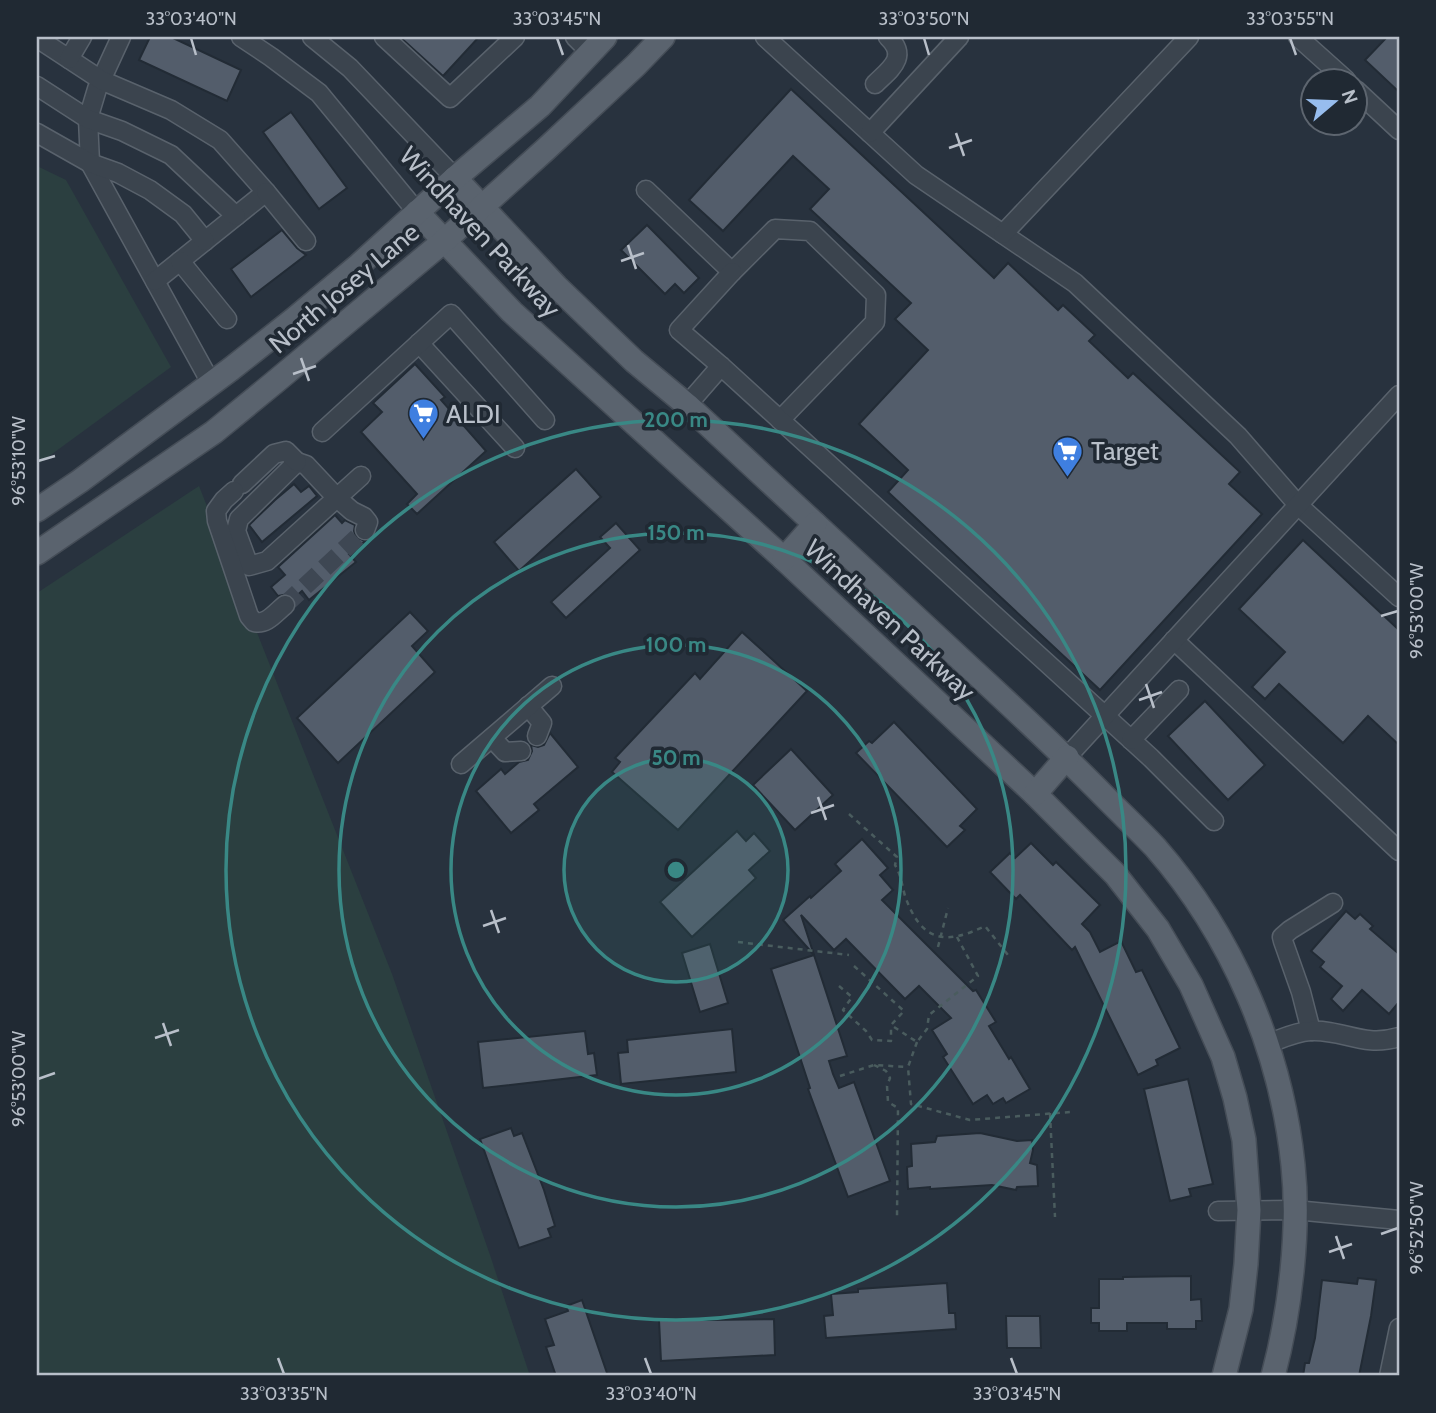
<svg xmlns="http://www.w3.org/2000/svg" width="1436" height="1413" font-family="Cabin,sans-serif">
<rect width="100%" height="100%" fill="#28323e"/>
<g fill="#2b3f40">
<path d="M37,166L66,180L171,367L37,465Z"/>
<path d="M199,486L392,974L490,1255L530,1376H37V593Z"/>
</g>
<g fill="#535d6b" stroke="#222b35" stroke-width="2">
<path d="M150,37H171L241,70L227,101L139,60Z"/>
<path d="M400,37H479L443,76Z"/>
<path d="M1387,37H1399V92L1365,60Z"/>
<path d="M791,89L994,278L1008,263L1058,310L1063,305L1095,335L1089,341L1128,378L1133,373L1240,472L1229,484L1262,514L1100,690L888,492L908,470L859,424L928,350L895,319L911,303L810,209L829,189L793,156L723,231L689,200Z"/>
<path d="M291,112L347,188L319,209L263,132Z"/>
<path d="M647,225L699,278L684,293L675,284L665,294L621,250Z"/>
<path d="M282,230L297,248L306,255L251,297L231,269Z"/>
<path d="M415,364L445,397L441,400L486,451L417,514L407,504L417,494L361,432L382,412L373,403Z"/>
<path d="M576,469L601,497L519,571L494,542Z"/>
<path d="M294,484L301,492L309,486L317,496L262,542L249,525L275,500Z"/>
<path d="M335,515L342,523L345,520L355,525L354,531L356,537L365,541L349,554L356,562L309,600L302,591L294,598L288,594L278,596L271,587L285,575L278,567Z"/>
<path d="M616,523L640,550L566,618L551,602L610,548L600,537Z"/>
<path d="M1303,540L1399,630V745L1368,716L1343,743L1279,684L1265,699L1252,687L1285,652L1239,609Z"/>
<path d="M410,612L428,631L412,646L435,672L338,763L297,718Z"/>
<path d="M742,632L807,691L678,830L612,772L620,762L615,758L695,673L700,679Z"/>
<path d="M1205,701L1265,765L1228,800L1168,736Z"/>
<path d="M894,722L977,809L960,826L965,830L947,847L856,753L869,741L872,743Z"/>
<path d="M550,733L578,767L534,804L539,810L511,833L476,791L501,769L505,774L519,762L528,760L532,751L531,745L538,747L544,745Z"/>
<path d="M791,749L833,795L795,830L753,785Z"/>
<path d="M737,831L746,841L754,833L770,851L749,870L756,878L692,937L660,902Z"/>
<path d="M862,839L888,868L880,875L893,890L882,900L973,991L976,990L996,1022L989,1026L1009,1059L1011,1057L1030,1089L1006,1103L1003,1098L993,1104L987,1095L973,1104L943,1057L947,1054L932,1030L951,1018L919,986L905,999L846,939L834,950L801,915L814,955L783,920L810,896L811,898L841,871L835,864Z"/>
<path d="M1031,843L1053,865L1056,862L1100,905L1082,924L1090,932L1100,952L1121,941L1136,972L1142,970L1180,1048L1156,1060L1158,1065L1138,1075L1075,947L1072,950L1020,895L1016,899L990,872L1010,853L1015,858Z"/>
<path d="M1346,911L1355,919L1360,914L1373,926L1370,929L1399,954V1002L1389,1014L1362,990L1343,1011L1331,999L1342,986L1320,967L1324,962L1311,951Z"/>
<path d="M710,944L728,1003L700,1012L682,953Z"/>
<path d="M814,955L847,1056L829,1061L833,1074L839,1088L854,1082L890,1181L848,1197L808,1089L810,1088L771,969Z"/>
<path d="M732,1029L736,1072L621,1084L618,1053L628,1052L627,1040Z"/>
<path d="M585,1031L588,1054L594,1053L597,1075L483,1088L478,1042Z"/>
<path d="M1188,1079L1213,1184L1189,1189L1191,1196L1170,1201L1144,1089Z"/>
<path d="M511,1128L514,1136L522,1133L544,1190L555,1226L548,1229L551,1237L519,1248L480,1139Z"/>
<path d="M980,1133L1017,1141L1032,1140L1033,1150L1030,1163L1037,1165L1038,1186L1017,1187L1016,1190L992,1185L930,1189V1187L908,1189L907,1167L912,1166L911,1144L935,1142L937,1136Z"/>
<path d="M1191,1276V1300L1201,1299L1202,1321H1196V1329H1167V1323H1127V1331H1099V1323H1091V1308H1099V1279H1123V1277Z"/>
<path d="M1358,1278L1376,1280L1371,1316L1359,1376H1303L1305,1363H1309L1315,1338L1322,1280L1357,1284Z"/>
<path d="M947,1283L949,1313H955L956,1329L826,1338L824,1316L833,1315L831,1294L858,1292V1289Z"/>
<path d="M582,1300L608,1376H556L546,1347L554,1345L545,1319L568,1311L566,1306Z"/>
<path d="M1006,1316H1040L1041,1348H1007Z"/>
<path d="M689,1319L708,1320L774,1319L775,1355L661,1361L659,1320Z"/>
</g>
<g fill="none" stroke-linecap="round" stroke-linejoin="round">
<path stroke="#3e4753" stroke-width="18" stroke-dasharray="18 9" stroke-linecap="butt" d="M285,605L365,530"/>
<defs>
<g id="minor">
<path d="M121,37L97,89L88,119L90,163L211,383"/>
<path d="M241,37L271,57L319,93L417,212"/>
<path d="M312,37L350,68L455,178"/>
<path d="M384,37L450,98L515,37"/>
<path d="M575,37L591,53"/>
<path d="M765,37L916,175L1075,283L1238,436L1298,505L1399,597"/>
<path d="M1298,37L1346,80"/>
<path d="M37,38L101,80L171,110L220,140L266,192L155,281"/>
<path d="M69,59L82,37"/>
<path d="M875,84C890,69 909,57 888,37"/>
<path d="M37,86L88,119L122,131L171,155L236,216"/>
<path d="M1356,90L1399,130"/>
<path d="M37,133L90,163L118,173L150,190L183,214L205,241"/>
<path d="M870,133L959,37"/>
<path d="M646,190L732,272L775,229L810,231L876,295L875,322L780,420"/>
<path d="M266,192L306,241"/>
<path d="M1003,234L1189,37"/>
<path d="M180,261L227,319"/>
<path d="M732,272L679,330L721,366L1105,716L1151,758L1214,821"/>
<path d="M419,343L515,448"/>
<path d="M687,405L721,366"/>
<path d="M322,432L451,314L545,420"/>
<path d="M361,476L267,561L249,566L236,531L239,519L297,462L306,465L337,498L352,511L364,517L368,522L365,530"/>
<path d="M242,484L274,454L286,451L297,462"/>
<path d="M234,491L224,500L216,511L217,521L249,616L254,622C267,625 275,613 285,605"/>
<path d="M1174,640L1399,851"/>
<path d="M528,706L542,723L537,736"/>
<path d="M492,738L505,752L521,751"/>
<path d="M1131,740L1179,690"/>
<path d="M1067,757L1399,395"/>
<path d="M461,764L552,686"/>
<path d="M1311,1031L1301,992L1283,941L1282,937L1290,930L1333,903"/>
<path d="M1267,1044C1281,1039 1295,1032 1310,1031C1344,1029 1362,1048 1399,1037"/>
<path d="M1218,1211L1295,1210L1399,1220"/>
<path d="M1389,1376L1399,1328"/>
</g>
<g id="major">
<path d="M455,178L556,286L634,361L687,405C780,492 874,578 967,665C1017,711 1065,756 1112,804C1126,818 1141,832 1155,847C1232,935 1281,1049 1293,1165C1300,1231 1290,1312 1273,1376"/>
<path d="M417,212L512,312L784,559L1035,794L1115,874L1158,929L1191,985L1223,1057L1235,1098L1244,1140L1249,1210L1246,1264L1241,1309L1224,1376"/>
<path d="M37,510L80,481L231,369L293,320L359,265L455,178L540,106L605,37"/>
<path d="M37,553L214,432L275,382L444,241L546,149L636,65L663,37"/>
<path d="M784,559L815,524"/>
<path d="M1035,794L1067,757"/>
</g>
</defs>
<use href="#minor" stroke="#59626c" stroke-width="21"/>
<use href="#major" stroke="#454d57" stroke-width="26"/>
<g stroke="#4a5c5e" stroke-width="2.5" stroke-dasharray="5 5" stroke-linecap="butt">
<path d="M849,814L897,857L895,865C901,875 902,885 905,896C921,941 944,946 985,926L1008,955"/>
<path d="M738,942L849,955"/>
<path d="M938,947L948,908"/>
<path d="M854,966L904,1011L891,1025L917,1042L927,1029L929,1015L978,976L957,937"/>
<path d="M839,986L852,997L843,1010L866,1031L872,1040L891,1041V1025"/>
<path d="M917,1042L908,1067L911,1104L970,1120L1070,1112"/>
<path d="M874,1065L886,1071L890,1078L887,1086L888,1102L898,1108L897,1218"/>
<path d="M840,1076L874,1065L908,1067"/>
<path d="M1050,1113L1055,1217"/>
</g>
<use href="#minor" stroke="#3b444e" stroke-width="18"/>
<use href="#major" stroke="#5a636e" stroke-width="23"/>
</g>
<path fill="none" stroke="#b8bfc9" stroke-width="2.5" d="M191,38L196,55M557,38L563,55M924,38L929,55M1290,38L1296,55M956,133L964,156M949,148L972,140M628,245L636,269M621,261L644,253M301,358L309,381M293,374L316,366M38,461L55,456M1381,616L1398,611M1146,684L1154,708M1139,700L1162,692M818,797L826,820M811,813L834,805M491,910L499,933M483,926L506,918M163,1023L171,1046M155,1038L179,1030M38,1079L55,1073M1381,1234L1398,1228M1336,1236L1344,1259M1329,1252L1352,1244M278,1358L284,1374M645,1358L651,1374M1011,1358L1017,1374"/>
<circle cx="676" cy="870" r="112" fill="#398885" fill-opacity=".12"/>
<g fill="none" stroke="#398885" stroke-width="3.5">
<circle cx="676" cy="870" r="112"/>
<circle cx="676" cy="870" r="225"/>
<circle cx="676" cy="870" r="337"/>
<circle cx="676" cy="870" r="450"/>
</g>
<defs>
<symbol id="supermarket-pin" viewBox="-11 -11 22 30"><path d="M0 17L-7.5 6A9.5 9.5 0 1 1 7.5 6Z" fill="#3f7fe0" stroke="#202933"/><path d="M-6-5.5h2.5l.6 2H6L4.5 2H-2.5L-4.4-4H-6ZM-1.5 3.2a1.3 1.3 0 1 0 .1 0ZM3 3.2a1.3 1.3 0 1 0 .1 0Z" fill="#fff"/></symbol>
</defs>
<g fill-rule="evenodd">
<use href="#supermarket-pin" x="406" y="396" width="35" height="47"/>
<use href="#supermarket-pin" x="1050" y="434" width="35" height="47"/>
</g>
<g text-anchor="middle" stroke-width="7" stroke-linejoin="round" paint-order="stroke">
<g font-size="26" fill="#b8bfc9" stroke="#202933">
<text transform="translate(480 232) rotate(47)" y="9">Windhaven Parkway</text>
<text transform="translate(344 288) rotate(-40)" y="9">North Josey Lane</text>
<text transform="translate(890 620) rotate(43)" y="9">Windhaven Parkway</text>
</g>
<g font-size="26" fill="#b8bfc9" stroke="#202933" text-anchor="start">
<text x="446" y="423">ALDI</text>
<text x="1091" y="460">Target</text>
</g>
</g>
<circle cx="676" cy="870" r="10" fill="#398885" stroke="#202933" stroke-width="3.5"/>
<g font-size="21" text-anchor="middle" font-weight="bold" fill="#398885" stroke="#202933" stroke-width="7" stroke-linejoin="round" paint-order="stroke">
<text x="676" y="427">200 m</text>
<text x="676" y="540">150 m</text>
<text x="676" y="652">100 m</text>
<text x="676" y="765">50 m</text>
</g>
<rect width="1436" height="1413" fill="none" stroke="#202933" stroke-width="77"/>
<g transform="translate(1334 102) rotate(71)"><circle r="33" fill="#202933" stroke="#5d656f" stroke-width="2"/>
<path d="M0-5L12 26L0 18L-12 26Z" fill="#97bdee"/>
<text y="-10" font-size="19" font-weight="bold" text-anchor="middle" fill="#b8bfc9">N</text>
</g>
<rect x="38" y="38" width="1360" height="1336" fill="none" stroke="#b8bfc9" stroke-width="2.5"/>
<g font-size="18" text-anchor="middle" fill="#b8bfc9">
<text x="191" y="25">33°03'40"N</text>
<text x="557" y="25">33°03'45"N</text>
<text x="924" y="25">33°03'50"N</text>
<text x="1290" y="25">33°03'55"N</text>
<text transform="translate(19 461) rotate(-90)" y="6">96°53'10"W</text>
<text transform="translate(1417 611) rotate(-90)" y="6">96°53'00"W</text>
<text transform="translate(19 1079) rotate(-90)" y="6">96°53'00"W</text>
<text transform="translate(1417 1228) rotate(-90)" y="6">96°52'50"W</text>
<text x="284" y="1400">33°03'35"N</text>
<text x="651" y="1400">33°03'40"N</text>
<text x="1017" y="1400">33°03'45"N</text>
</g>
</svg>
